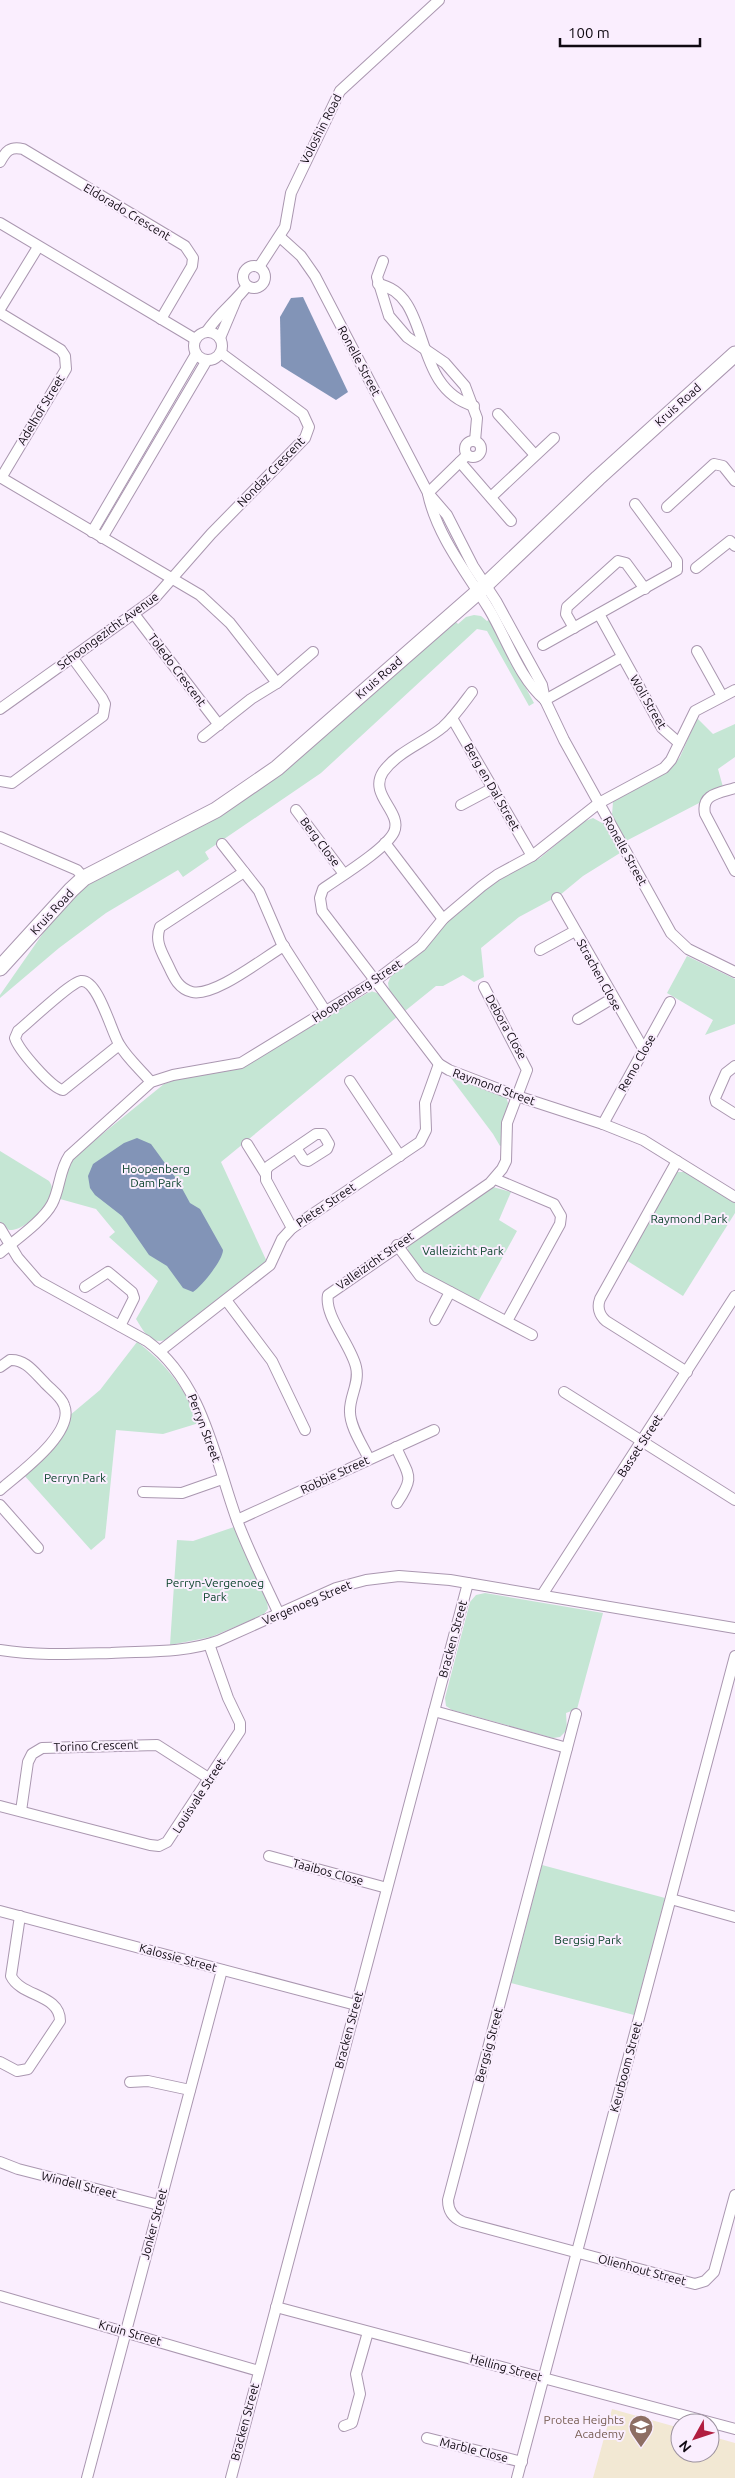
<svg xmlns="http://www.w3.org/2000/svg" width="735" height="2478" font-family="Ubuntu,sans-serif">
<rect width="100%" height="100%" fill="#faeefe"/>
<path fill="#f2e8d3" d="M612,2409L680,2428V2453H710V2436L735,2443V2478H593Z"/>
<g fill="#c5e6d4">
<path d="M474,615L481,616L487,621L489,620L534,703L529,706L487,631L477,629L321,773L205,852L209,859L183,877L178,870L106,913L59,948L0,998V995L55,916L89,883L201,824L456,622L458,624L466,617Z"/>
<path d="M697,718L713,734L735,724V757L718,769L723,787L701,802L626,841L612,815L613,802L673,766L680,757Z"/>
<path d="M593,818L604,824L620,853L583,876L560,895L519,917L481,948L484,977L474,982L463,975L443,986H436L405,1011L389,990L388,983L391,976L421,953L445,923L495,881L540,858L583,822Z"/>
<path d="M687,956L735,979V1024L705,1035L713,1020L667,993Z"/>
<path d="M371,991L380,994L397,1017L221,1162L267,1262L165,1340C150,1345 143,1330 136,1319L158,1281L109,1237L115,1232L96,1209L60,1199L68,1168L74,1157L164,1084C190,1073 219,1075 245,1066Z"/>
<path d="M448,1074L506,1097L508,1103L504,1144L500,1146L493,1134Z"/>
<path d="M0,1151L49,1181C63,1199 24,1232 9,1230L0,1223Z"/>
<path d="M677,1172H685L735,1203V1213L683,1296L626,1260Z"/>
<path d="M493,1187L511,1192L499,1220L517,1231L478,1302C460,1292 402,1269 408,1244Z"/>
<path d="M137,1342C165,1362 187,1391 199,1423L163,1434L116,1430L105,1538L91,1550L24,1475L69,1416L100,1390Z"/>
<path d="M234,1527L267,1601L268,1609L263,1615L211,1637L170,1645L177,1540L193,1541Z"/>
<path d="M485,1593L603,1613L577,1709L566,1713L567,1730L560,1737L553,1738L452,1710L446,1706L445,1698L470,1602L476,1595Z"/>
<path d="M542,1865L665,1898L634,2015L511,1983Z"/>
</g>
<g fill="#8294b7">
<path d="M303,297L348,392L336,400L281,366L280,317L291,298Z"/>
<path d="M137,1138L151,1144L178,1181L190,1203L200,1209L223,1250C223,1260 202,1286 193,1292L183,1288L167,1266L149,1255L122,1216L95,1195L90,1188L88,1176L93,1164L124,1143Z"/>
</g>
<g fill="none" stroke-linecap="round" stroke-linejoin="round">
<defs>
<g id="street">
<path d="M0,162C6,151 10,146 23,149L185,246L193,258L192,266L161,319"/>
<path d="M0,223L195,339"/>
<path d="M280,237L301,256L315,276L428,493L447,515L473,566L496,601L542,685L545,700L564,740L671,933L688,949L735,972"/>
<path d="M383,261L377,277L389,316L407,337L445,363L465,386L477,418L475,441"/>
<circle cx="254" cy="277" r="11"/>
<path d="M259,267L285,227L291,193L340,91L439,0"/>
<path d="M378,284C434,295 409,387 474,406"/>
<path d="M0,309L38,247"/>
<path d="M0,313L61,350L65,356L66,369L1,478"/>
<path d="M207,331C220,312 234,303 247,286"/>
<circle cx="208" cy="346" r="14"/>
<path d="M220,338L236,300"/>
<path d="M498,414L535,455"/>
<circle cx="473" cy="449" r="8"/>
<path d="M460,462L511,521"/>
<path d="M0,477L200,595L230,623L277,683"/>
<path d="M428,493L467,455"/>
<path d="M428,494C437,536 467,573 489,609C507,639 519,678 545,700"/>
<path d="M491,497L554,438"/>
<path d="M667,507L714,464L723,466L735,481"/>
<path d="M92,532L196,354"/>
<path d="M102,538L207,360"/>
<path d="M696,568L730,541L735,546"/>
<path d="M134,614L219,725"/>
<path d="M599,614L662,728L679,743"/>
<path d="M574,628L566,614L567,607L618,561L626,563L645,589"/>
<path d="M543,645L677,570V561L635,504"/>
<path d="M697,651L722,696"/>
<path d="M472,692C463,704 454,717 443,727C424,743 398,751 383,772C368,795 403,812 394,832C386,849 340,877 323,889L320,898L322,911L439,1064L449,1070L517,1096L603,1124L643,1140L735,1197"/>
<path d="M545,700L622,657"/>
<path d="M0,709L154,599L211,534L305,438L309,427L303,414L221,353"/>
<path d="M452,718L532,856"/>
<path d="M203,737L251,699L277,683L313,652"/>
<path d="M0,781L12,783L103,716L105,704L102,698L72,657"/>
<path d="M735,788C719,793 701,794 705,814L735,871"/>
<path d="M461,805L493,788"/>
<path d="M296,810L344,874"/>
<path d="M0,837L77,870L84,878"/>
<path d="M385,843L443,919"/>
<path d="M222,844L259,891L281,942L326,1012"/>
<path d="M244,872L160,927C154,942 163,954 169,967C174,978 179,989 192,992C215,997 263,958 284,946"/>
<path d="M557,898L644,1050"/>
<path d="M540,950L575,931"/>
<path d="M578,1019L613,998"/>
<path d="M119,1045L63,1090C52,1089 18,1049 15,1038L18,1031C28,1023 71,982 81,981C98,979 111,1031 119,1044C127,1058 141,1070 151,1082"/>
<path d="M735,1066L726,1073L715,1098L716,1102L735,1114"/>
<path d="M350,1081L400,1156"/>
<path d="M603,1124L670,1002"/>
<path d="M247,1144L265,1173"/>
<path d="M677,1161L600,1299C597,1307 599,1315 606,1321L687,1372"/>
<path d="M495,1179L554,1204L561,1216L560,1224L507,1321"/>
<path d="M0,1228L18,1258L38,1281L147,1341C204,1383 215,1461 238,1523C250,1554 265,1584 279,1614"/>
<path d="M292,1228L266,1180V1170L269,1166L316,1134H323L329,1144L327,1149L308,1161L304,1160L296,1148"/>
<path d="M397,1245L420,1276L532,1335"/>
<path d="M0,1253C15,1240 43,1221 52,1204C60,1189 59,1171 69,1156L151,1082L173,1075L241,1063L375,981L421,946L443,919L482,886L497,875L532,856L599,803L664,768L671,760L695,711L735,690"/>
<path d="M85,1287L108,1272L132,1292L134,1298L120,1326"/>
<path d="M226,1300L272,1361L305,1430"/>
<path d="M435,1320L450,1292"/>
<path d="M160,1351L270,1265L282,1239L292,1228L420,1142L426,1130L425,1103L439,1064"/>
<path d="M0,1367L10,1360C25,1359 34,1372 44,1382C50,1389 61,1396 64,1405C76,1433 18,1474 0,1490"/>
<path d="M564,1392L735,1500"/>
<path d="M396,1447C408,1476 416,1475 397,1503"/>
<path d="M369,1459C363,1446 350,1427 350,1412C349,1397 360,1383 356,1367C351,1345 324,1316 328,1295L490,1183L502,1169L506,1161L507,1123L527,1070L484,987"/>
<path d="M143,1492L182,1493L222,1479"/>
<path d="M0,1505L38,1548"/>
<path d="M237,1520L434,1430"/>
<path d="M542,1595L735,1296"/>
<path d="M0,1650C37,1656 74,1654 111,1653C148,1651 184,1653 218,1641L336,1588L366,1580L399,1576L450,1580L735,1628"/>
<path d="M434,1711L567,1748"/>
<path d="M576,1714L448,2200C448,2211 453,2218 463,2222L695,2284L705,2281L714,2272L735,2195"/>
<path d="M0,1806L150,1845L159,1846L167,1842L240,1731V1723L228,1698L209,1644"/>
<path d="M21,1811L28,1762L32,1754L42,1748L157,1745L210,1779"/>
<path d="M269,1856L387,1888"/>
<path d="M671,1899L735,1917"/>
<path d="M0,1911L356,2005"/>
<path d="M0,2062L17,2071L28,2069L60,2021C60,1994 21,1997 11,1976L20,1916"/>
<path d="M130,2082L148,2081L190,2090"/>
<path d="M0,2162L18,2169L159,2205"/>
<path d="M0,2296L259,2371"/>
<path d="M276,2307L735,2429"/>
<path d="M344,2426L352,2423L360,2394L356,2374L368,2332"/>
<path d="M427,2438L522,2462"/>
<path d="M87,2478L222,1970"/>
<path d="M231,2478L468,1583"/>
<path d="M517,2478L735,1656"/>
</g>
<path id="secondary" d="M0,968L71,890L84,878L216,810L277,768L478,592L598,478L735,354"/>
</defs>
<use href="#street" stroke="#aa97b0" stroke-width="12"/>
<use href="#secondary" stroke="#aa97b0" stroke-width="17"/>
<use href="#street" stroke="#fff" stroke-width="10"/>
<use href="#secondary" stroke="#fff" stroke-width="15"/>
</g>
<defs>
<symbol id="school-pin" viewBox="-11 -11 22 30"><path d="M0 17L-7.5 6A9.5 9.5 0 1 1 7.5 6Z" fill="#8d6e63" stroke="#faeefe"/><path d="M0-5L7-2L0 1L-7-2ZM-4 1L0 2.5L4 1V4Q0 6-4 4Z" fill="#fff"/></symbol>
</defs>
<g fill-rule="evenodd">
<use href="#school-pin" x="627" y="2413" width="28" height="38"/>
</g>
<g text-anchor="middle" stroke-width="4" stroke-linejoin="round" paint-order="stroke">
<g font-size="12" fill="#0f0911" stroke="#faeefe">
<text transform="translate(321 129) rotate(-63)" y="4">Voloshin Road</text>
<text transform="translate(127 212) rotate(31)" y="4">Eldorado Crescent</text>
<text transform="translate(359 361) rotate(62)" y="4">Ronelle Street</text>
<text transform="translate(678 405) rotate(-42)" y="4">Kruis Road</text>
<text transform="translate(41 410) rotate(-59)" y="4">Adelhof Street</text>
<text transform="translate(271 472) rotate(-46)" y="4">Nondaz Crescent</text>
<text transform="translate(108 631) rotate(-36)" y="4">Schoongezicht Avenue</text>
<text transform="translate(177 670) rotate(53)" y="4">Toledo Crescent</text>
<text transform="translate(379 678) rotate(-41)" y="4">Kruis Road</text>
<text transform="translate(648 702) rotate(60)" y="4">Woli Street</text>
<text transform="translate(492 787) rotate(60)" y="4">Berg en Dal Street</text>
<text transform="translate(320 842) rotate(53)" y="4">Berg Close</text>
<text transform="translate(625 851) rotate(61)" y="4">Ronelle Street</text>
<text transform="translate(52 912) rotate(-47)" y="4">Kruis Road</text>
<text transform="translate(599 975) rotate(61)" y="4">Strachen Close</text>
<text transform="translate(357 991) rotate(-33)" y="4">Hoopenberg Street</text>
<text transform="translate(506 1027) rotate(61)" y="4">Debora Close</text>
<text transform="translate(637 1063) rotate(-61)" y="4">Remo Close</text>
<text transform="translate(494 1087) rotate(20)" y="4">Raymond Street</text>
<text transform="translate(326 1205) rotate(-34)" y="4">Pieter Street</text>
<text transform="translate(375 1261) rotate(-35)" y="4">Valleizicht Street</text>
<text transform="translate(204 1428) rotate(69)" y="4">Perryn Street</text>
<text transform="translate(640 1446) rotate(-57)" y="4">Basset Street</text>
<text transform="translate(335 1475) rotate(-25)" y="4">Robbie Street</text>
<text transform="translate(307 1603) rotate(-23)" y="4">Vergenoeg Street</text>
<text transform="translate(453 1639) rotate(-75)" y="4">Bracken Street</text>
<text transform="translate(96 1746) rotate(-2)" y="4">Torino Crescent</text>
<text transform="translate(199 1796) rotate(-57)" y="4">Louisvale Street</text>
<text transform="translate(328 1872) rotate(15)" y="4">Taaibos Close</text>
<text transform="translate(178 1958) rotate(15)" y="4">Kalossie Street</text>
<text transform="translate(349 2030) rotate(-75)" y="4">Bracken Street</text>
<text transform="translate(489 2045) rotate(-75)" y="4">Bergsig Street</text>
<text transform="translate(626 2067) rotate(-75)" y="4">Keurboom Street</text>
<text transform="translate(79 2185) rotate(14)" y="4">Windell Street</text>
<text transform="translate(154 2224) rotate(-75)" y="4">Jonker Street</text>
<text transform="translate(642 2270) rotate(15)" y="4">Olienhout Street</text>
<text transform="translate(130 2333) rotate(16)" y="4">Kruin Street</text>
<text transform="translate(506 2368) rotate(15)" y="4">Helling Street</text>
<text transform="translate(245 2422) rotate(-75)" y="4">Bracken Street</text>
<text transform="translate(474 2450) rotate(14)" y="4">Marble Close</text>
</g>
<g font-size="12" fill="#0d442d" stroke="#faeefe">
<text x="156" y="1173">Hoopenberg<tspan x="156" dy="14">Dam Park</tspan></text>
<text x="689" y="1223">Raymond Park</text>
<text x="463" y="1255">Valleizicht Park</text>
<text x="75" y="1482">Perryn Park</text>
<text x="215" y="1587">Perryn-Vergenoeg<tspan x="215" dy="14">Park</tspan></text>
<text x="588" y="1944">Bergsig Park</text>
</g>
<g font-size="12" fill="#785e54" stroke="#faeefe" text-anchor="end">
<text x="624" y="2424">Protea Heights<tspan x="624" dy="14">Academy</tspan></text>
</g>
</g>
<g transform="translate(695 2438) rotate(230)"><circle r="24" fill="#faeefe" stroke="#9c929f"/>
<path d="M0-4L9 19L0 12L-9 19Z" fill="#b11e40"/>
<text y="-8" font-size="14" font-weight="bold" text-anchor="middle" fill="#0f0911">N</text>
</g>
<path d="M560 38v8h140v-8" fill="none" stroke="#0f0911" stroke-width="2.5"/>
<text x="568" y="38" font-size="15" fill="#0f0911" stroke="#faeefe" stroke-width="4" paint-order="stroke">100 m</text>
</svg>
